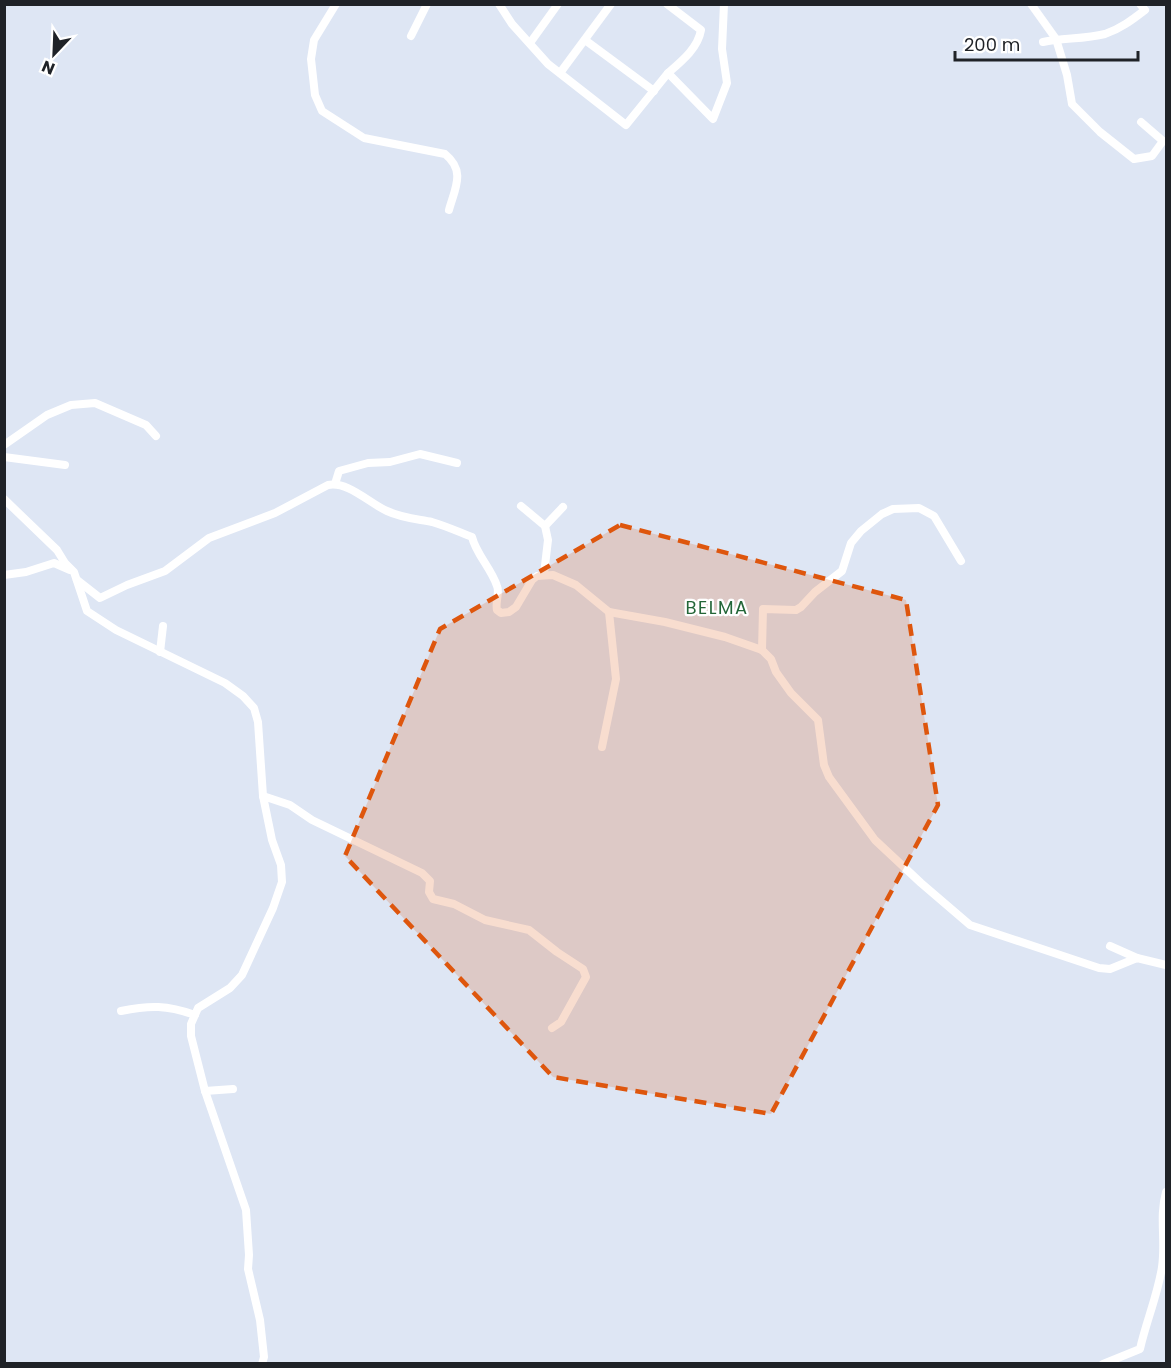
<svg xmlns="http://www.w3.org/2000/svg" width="1171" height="1368" font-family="Poppins,sans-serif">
<rect width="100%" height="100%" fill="#dee6f4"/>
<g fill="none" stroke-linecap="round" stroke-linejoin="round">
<g stroke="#fff" stroke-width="8">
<path d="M336,4L314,40L311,59L315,95L322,111L364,138L445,154C466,171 455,188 449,210"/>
<path d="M499,4L512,24L548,64L626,125L668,73L713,119L727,83L722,49L724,4"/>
<path d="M667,4L701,30C698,48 682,61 668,73"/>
<path d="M1031,4L1056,39L1067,75L1072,104L1100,132L1134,159L1152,156L1163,141L1141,122"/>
<path d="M411,36L427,4"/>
<path d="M585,40L654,91"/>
<path d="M1043,42C1063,38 1085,39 1105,34C1120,29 1132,20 1145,10L1140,4"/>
<path d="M530,43L558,4"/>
<path d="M560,73L611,4"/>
<path d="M4,445L47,415L71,405L95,403L146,425L156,436"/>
<path d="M4,457L65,465"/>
<path d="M335,484L339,471L368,463L390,462L420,454L457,463"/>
<path d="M4,499L57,550L65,563L74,572L87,611L116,630L225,683L243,696L254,708L258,722L263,796L272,840L281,865L282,882L273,908L242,975L230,988L198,1008L191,1024V1036L205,1091L246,1210L249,1255L248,1269L260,1320L264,1357L262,1364"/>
<path d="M521,506L545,526L548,540L544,574"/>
<path d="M545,526L563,507"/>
<path d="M4,575L26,572L54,563L70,570"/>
<path d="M77,580L100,598L127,585L165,571L209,538L275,513L328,485C348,481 369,503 387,511C402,518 417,519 432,522C446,526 459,532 472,537C476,554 491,568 497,586C500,593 495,602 497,610L501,613L509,612L516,607L532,580L537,576L553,575L576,585L609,612L665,622L725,637L762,650L771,659L776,672L791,693L818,720L824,765L829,777L875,840L921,883L970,925L1099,968L1110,969L1137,958L1166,965"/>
<path d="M762,650L763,609L796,610L801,607L815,592L842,571L851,543L861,531L882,514L893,509L919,508L934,516L961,561"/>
<path d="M160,652L163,626"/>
<path d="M602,747L616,679L609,612"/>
<path d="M263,796L290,805L312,820L422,873L430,881L429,892L433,899L454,904L485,920L529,930L557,952L583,969L586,977L561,1022L552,1028"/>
<path d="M1110,946L1137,958"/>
<path d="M121,1011C150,1005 167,1005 195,1015"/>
<path d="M205,1091L233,1089"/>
<path d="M1103,1364L1140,1349C1146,1322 1158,1294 1162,1267C1166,1241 1159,1217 1166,1192"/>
</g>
</g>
<path fill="#de560d" fill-opacity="0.2" stroke="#de560d" stroke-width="4.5" stroke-dasharray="12 8" stroke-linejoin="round" d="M620,525L906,600L938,805L771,1114L553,1077L345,856L440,629Z"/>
<g text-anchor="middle" stroke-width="4.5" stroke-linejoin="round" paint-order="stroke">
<g font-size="18" letter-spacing="1.5" fill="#236638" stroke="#fff">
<text x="717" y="614">BELMA</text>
</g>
</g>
<rect width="1171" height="1368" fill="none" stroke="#1f2227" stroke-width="12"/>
<g transform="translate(54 54) rotate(203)" stroke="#ffffff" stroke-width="4.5" paint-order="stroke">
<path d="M0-4.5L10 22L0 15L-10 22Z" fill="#1f2227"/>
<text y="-9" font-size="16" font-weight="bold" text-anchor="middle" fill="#1f2227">N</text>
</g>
<path d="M955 51v9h183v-9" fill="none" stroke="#1f2227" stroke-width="3"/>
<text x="964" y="51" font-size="18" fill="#1f2227" stroke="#ffffff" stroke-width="4.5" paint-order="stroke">200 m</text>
</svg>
